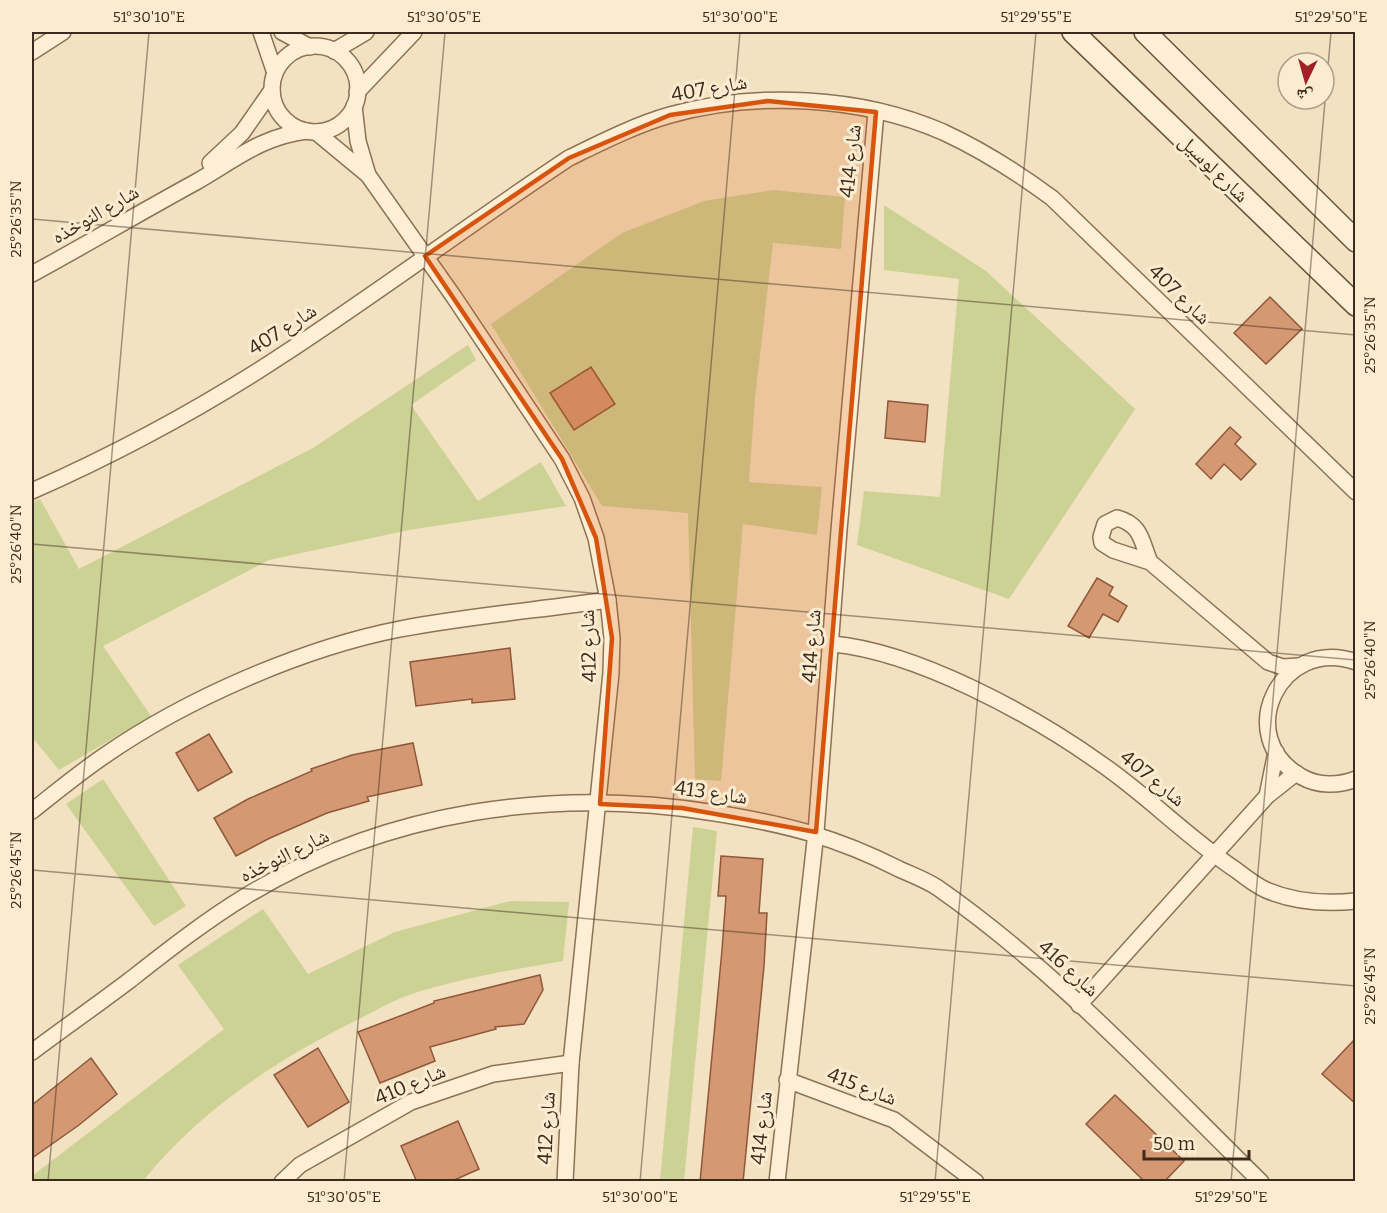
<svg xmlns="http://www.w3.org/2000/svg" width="1387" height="1213" font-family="Bitter,'Noto Naskh Arabic',serif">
<rect width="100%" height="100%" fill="#f2e2c1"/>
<g fill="#ccd194">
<path d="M773,190L845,197L841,249L773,243L755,398L749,482L822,487L817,535L743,524L721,781L695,779L688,513L602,506L491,324L622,233L704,201Z"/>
<path d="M884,205L986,271L1135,409L1009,599L857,545L864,491L940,497L959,279L884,270Z"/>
<path d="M468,345L476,360L411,405L478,501L541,462L566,506L409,530L269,560L103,646L151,716L59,770L32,737V502L40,499L79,569L313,448Z"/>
<path d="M103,779L186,906L154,926L66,804Z"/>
<path d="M693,827L717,831L684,1181H660Z"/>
<path d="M510,901L569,902L563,961C510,970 457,979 406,996C390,1002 373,1012 357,1020C277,1059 199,1111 143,1181H32V1176L224,1029L178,965L263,909L308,974L395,932Z"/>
</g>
<g fill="#d49873" stroke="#8f583a" stroke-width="1.5">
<path d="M1270,297L1302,329L1266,364L1234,333Z"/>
<path d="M591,367L615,404L574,430L550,393Z"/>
<path d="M888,401L928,405L925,442L885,438Z"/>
<path d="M1230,427L1241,437L1235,444L1256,464L1241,480L1224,464L1211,479L1196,464Z"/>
<path d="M1097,578L1113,587L1109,595L1127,606L1118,622L1103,614L1089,638L1068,626Z"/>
<path d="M510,648L515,699L472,703V699L416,706L410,662Z"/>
<path d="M209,734L232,772L198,791L176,753Z"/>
<path d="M413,743L422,785L367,797L369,801L327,813L270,838L236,856L214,818L248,799L312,771L311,769L352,755Z"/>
<path d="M721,856L763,859L759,913H767L764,966L743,1182H700L722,950L726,896H718Z"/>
<path d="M540,975L543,990L524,1024L495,1027L496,1029L430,1047L435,1061L380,1083L358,1032L434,1003V1001Z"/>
<path d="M1356,1038V1104L1322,1074Z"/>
<path d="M318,1048L349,1102L308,1127L274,1075Z"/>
<path d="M91,1058L117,1094L79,1125L32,1158V1105Z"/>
<path d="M1115,1095L1184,1161L1164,1182H1145L1086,1124Z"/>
<path d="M458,1121L479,1169L450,1182H417L401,1146Z"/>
</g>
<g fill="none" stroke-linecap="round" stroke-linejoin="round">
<defs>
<g id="street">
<path d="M261,32L275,73"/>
<path d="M282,32L310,47"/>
<circle cx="315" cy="89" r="43"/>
<path d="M334,51L366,32"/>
<path d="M32,52L63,32"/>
<path d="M357,92L414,32"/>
<path d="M354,106L358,141L368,175"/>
<path d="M316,132L368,175L454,297L562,459L582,498L596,538L608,600L612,638L611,673L571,1063L565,1182"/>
<path d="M210,163L242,133L272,90"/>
<path d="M32,274C87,244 141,212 196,182C233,161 262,136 307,131"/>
<path d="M32,491C120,452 207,405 287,352C383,289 474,221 569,158C602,142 635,125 670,115C756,91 860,96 943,132C982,150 1018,173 1052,198L1356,492"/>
<path d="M1150,562L1113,550L1102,543L1101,537L1105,524L1117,518C1142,525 1141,541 1150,562L1268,662L1283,667L1298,666"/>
<path d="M833,644C917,652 1031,714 1100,763C1148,796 1188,838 1236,870C1245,877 1255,885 1266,890C1294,902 1326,904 1356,901"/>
<path d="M1356,662C1280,635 1231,738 1302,777C1318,786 1338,786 1356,779"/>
<path d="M1267,796L1276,752"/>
<path d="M32,811C56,792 79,773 104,756C186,699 303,648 400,629C468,616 539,610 608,600"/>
<path d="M1079,1005L1267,796L1296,773"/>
<path d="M32,1052C64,1028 97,1005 130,980C167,951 205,921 246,896C387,810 554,787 715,813C785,824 836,837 899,869C912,875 926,880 938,888C1057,971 1158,1081 1261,1182"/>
<path d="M787,1080L894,1120L976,1182"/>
<path d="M282,1182L300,1165L411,1102L493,1074L571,1063"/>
<path d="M777,1182L816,832L839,530L876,112"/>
</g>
<g id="secondary">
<path d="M1073,32L1356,305"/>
<path d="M1145,32L1356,241"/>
</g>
</defs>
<use href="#street" stroke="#8d7256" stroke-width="18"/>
<use href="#secondary" stroke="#6f533a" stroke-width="24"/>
<use href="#street" stroke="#fcefd5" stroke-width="15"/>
<use href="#secondary" stroke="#fcefd5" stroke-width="21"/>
</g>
<path fill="#d7540e" fill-opacity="0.2" stroke="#d7540e" stroke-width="4.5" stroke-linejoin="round" d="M768,101L876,112L816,832L682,808L600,804L612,638L596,538L562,459L425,256L569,158L670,115Z"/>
<path fill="none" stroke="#3c2a1c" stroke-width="1.5" stroke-opacity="0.45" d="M32,219L1356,335M32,544L1356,660M32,870L1356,986M48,1182L149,32M344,1182L445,32M640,1182L740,32M935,1182L1036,32M1231,1182L1331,32"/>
<g text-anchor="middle" stroke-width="6" stroke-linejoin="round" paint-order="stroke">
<g font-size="20" fill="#3c2a1c" stroke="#f9ecd1">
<text transform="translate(709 88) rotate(-10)" y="7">شارع 407</text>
<text transform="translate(850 161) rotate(-84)" y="7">شارع 414</text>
<text transform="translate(1214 168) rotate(44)" y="7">شارع لوسيل</text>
<text transform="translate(95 214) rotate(-30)" y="7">شارع النوخذه</text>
<text transform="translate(1180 294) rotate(44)" y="7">شارع 407</text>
<text transform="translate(282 329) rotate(-33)" y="7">شارع 407</text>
<text transform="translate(588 646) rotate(-92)" y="7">شارع 412</text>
<text transform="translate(811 646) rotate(-86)" y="7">شارع 414</text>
<text transform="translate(1153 778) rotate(39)" y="7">شارع 407</text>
<text transform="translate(711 792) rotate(8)" y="7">شارع 413</text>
<text transform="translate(284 855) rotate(-26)" y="7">شارع النوخذه</text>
<text transform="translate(1069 968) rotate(42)" y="7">شارع 416</text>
<text transform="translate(410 1084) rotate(-23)" y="7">شارع 410</text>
<text transform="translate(862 1086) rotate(21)" y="7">شارع 415</text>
<text transform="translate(546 1128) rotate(-87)" y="7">شارع 412</text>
<text transform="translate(761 1128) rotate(-84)" y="7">شارع 414</text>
</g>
</g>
<rect width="1387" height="1213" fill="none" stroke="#f9ecd1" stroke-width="66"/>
<g transform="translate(1306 81) rotate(185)"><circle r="28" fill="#f9ecd1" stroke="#ad9e89" stroke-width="1.5"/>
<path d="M0-4.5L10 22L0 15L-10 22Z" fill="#a22126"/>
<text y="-9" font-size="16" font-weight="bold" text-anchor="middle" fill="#3c2a1c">ش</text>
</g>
<path d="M1144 1150v9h105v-9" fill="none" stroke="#3c2a1c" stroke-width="3"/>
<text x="1153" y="1150" font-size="18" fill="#3c2a1c" stroke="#f9ecd1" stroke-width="4.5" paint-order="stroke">50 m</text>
<rect x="33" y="33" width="1321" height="1147" fill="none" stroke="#3c2a1c" stroke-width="2"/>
<g font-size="15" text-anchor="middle" fill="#3c2a1c">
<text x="149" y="22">51°30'10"E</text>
<text x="444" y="22">51°30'05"E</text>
<text x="740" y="22">51°30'00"E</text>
<text x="1036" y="22">51°29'55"E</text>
<text x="1331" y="22">51°29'50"E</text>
<text transform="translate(16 219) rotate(-90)" y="5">25°26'35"N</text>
<text transform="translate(1370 335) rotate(-90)" y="5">25°26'35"N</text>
<text transform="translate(16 544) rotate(-90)" y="5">25°26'40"N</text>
<text transform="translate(1370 660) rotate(-90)" y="5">25°26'40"N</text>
<text transform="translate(16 870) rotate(-90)" y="5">25°26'45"N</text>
<text transform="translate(1370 986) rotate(-90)" y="5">25°26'45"N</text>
<text x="344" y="1202">51°30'05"E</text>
<text x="640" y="1202">51°30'00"E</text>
<text x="935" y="1202">51°29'55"E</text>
<text x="1231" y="1202">51°29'50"E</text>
</g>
</svg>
